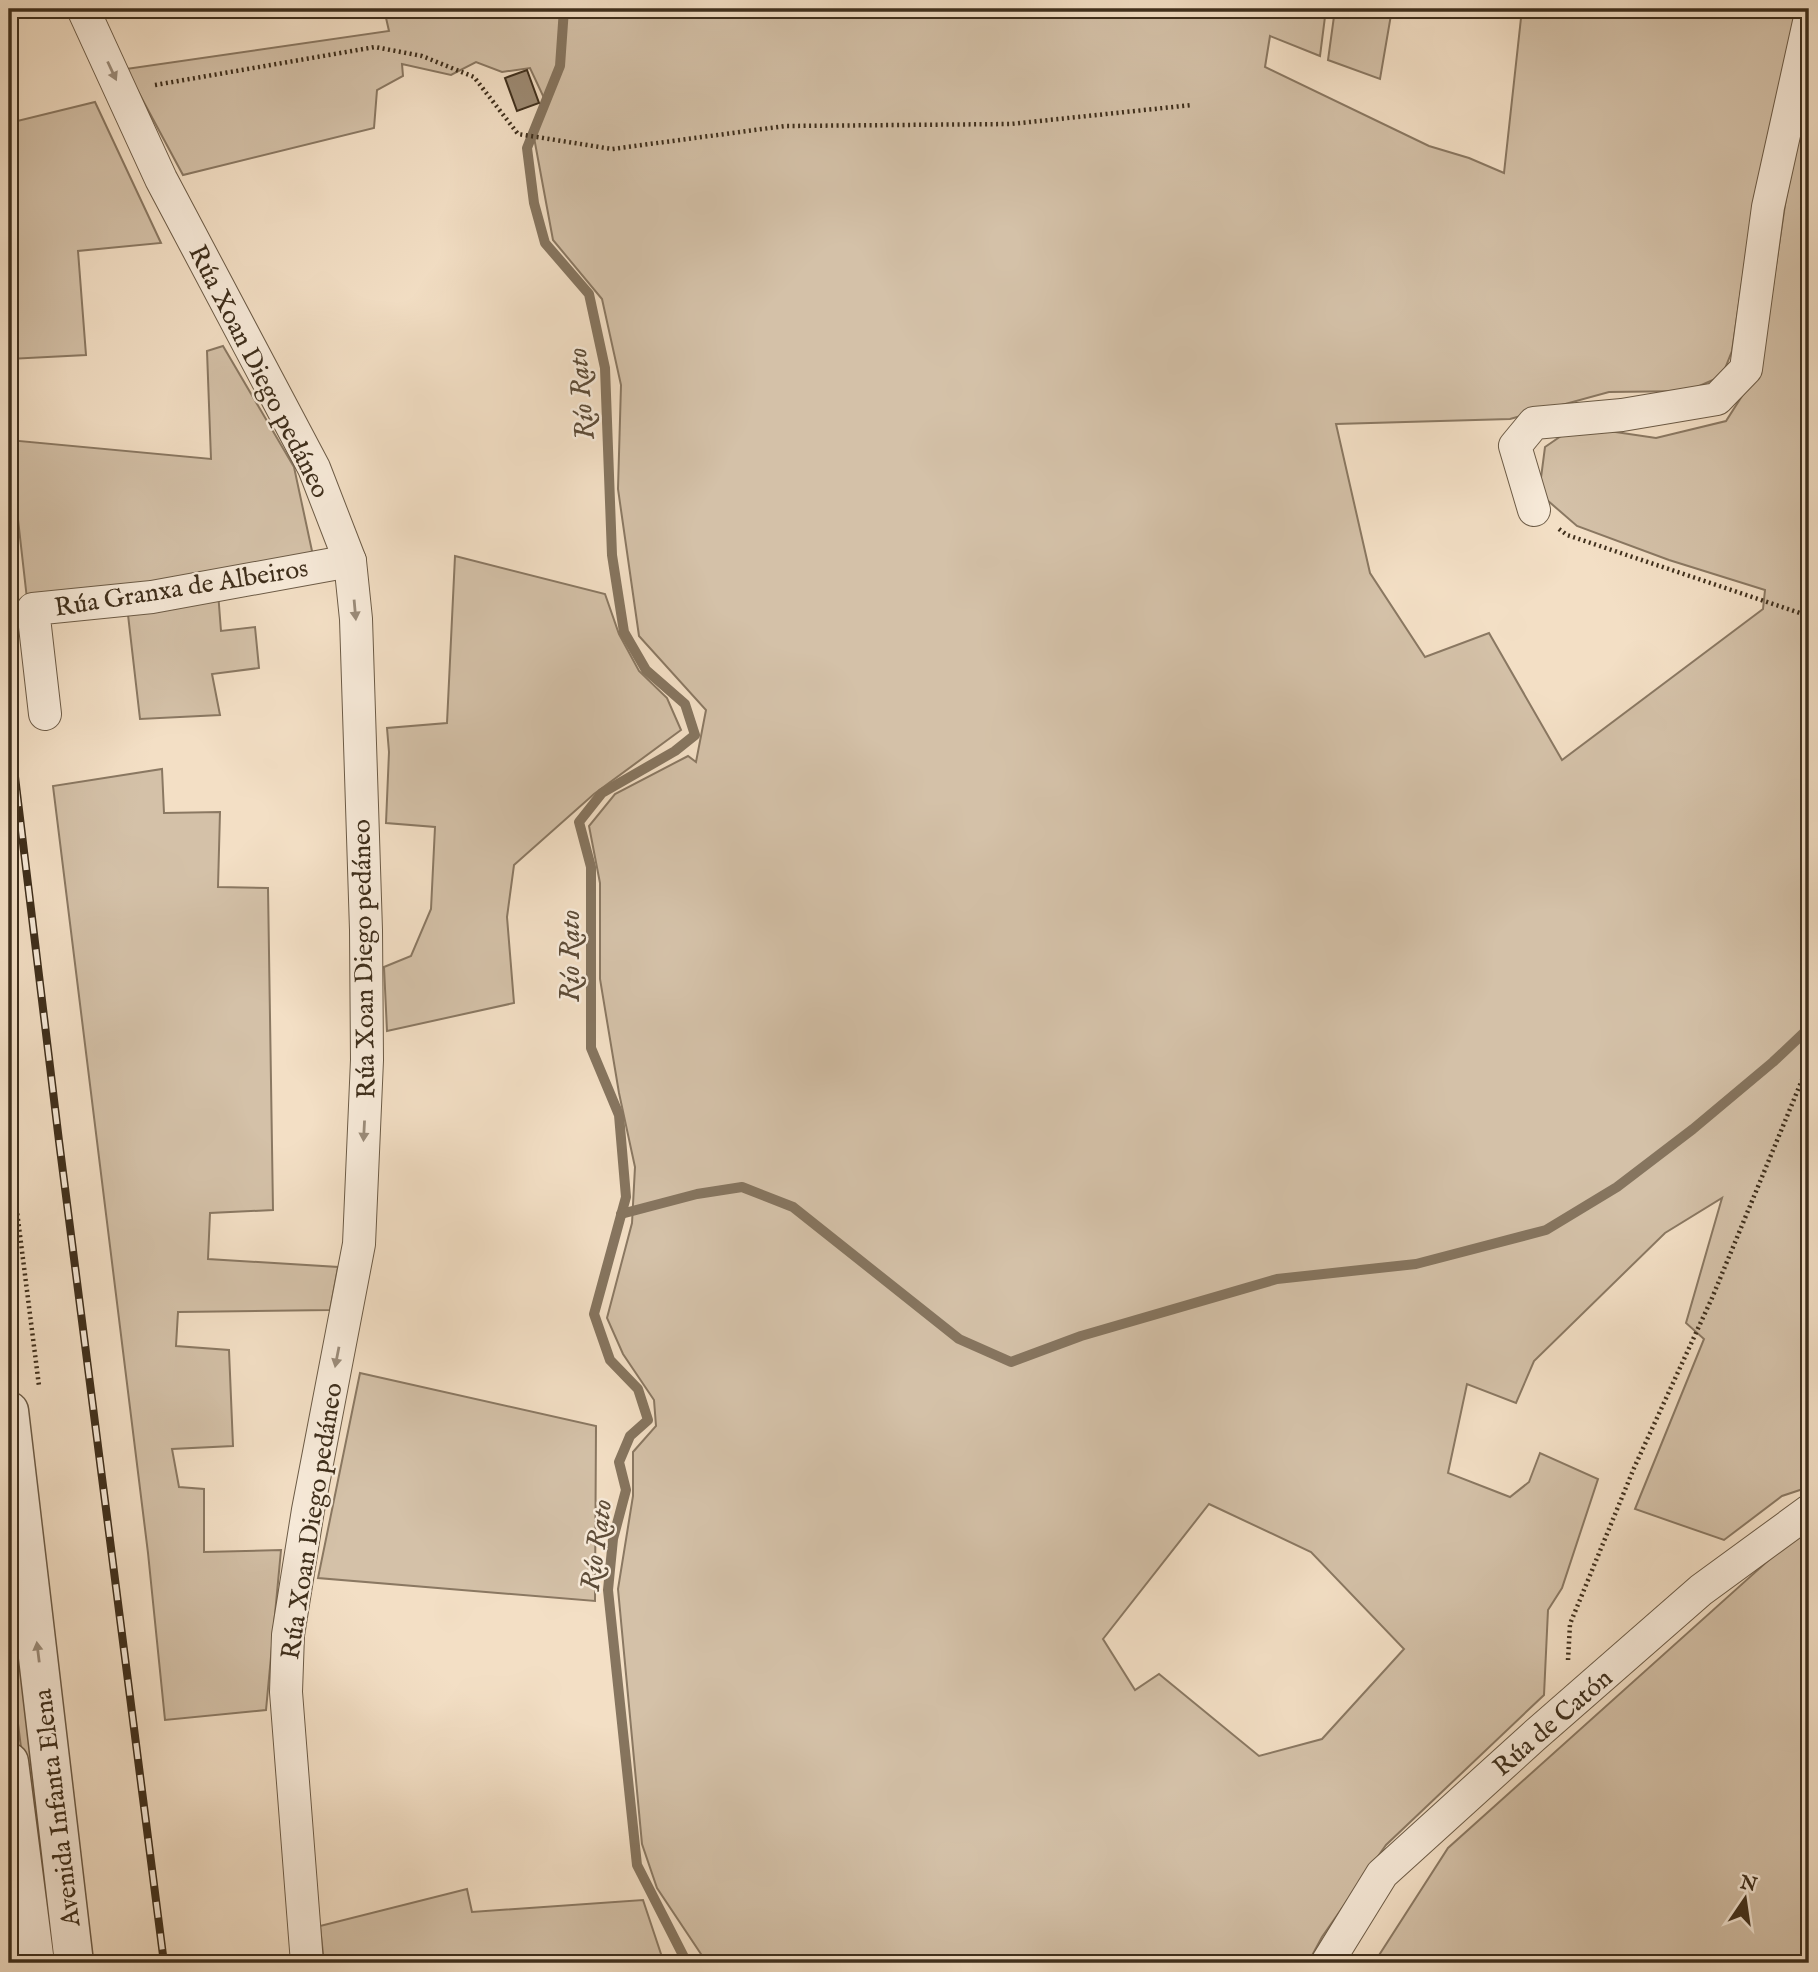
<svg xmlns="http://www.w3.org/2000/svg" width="1818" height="1972" font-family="'IM FELL English',serif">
<rect width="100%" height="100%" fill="#f3dfc5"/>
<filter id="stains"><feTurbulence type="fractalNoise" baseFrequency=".00286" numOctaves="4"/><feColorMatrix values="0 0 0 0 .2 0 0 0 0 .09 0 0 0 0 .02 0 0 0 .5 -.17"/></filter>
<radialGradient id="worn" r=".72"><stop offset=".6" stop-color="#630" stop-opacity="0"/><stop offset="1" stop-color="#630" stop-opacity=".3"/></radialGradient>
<g fill="#d4c1a8" stroke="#8a7862" stroke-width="2" fill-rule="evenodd">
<path d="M384,9H1326L1320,56L1270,36L1265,67L1429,146L1469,158L1504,173L1522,9H1801L1778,123L1755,194L1732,351L1722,376L1688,391L1609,392L1510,419L1336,424L1370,573L1425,657L1489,633L1562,760L1763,609L1765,590L1669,560L1577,526L1539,493L1545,447L1567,432L1602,430L1656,438L1726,421L1756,374L1766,332L1786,198L1809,88V1487L1782,1496L1724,1540L1635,1509L1704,1339L1686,1323L1722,1198L1665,1233L1534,1361L1516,1403L1467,1384L1448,1473L1510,1497L1529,1482L1540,1453L1598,1479L1562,1588L1548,1610L1544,1695L1386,1845L1322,1937L1308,1963H707L657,1888L642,1844L618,1589L633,1496V1452L656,1426L654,1400L623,1354L607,1318L632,1223L635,1167L619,1093L600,979V883L589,826L615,794L688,756L696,762L706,710L639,636L618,489L621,385L602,299L553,240L533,132L545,100L530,68L502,72L476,62L451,75L402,64L403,76L377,90L374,128L183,175L126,69L389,31ZM1209,1504L1311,1552L1404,1649L1322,1739L1259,1756L1159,1674L1135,1690L1103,1639Z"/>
<path d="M1335,9H1392L1380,79L1328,60Z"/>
<path d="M95,102L161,243L78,251L86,355L9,359V123Z"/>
<path d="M223,346L294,467L315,565L27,599L9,440L211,459L207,351Z"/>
<path d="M455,556L605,594L619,634L639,671L667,698L681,730L594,794L514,865L507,917L514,1003L387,1031L384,967L411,956L431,909L435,827L386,823L389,752L387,728L447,723Z"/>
<path d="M218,592L221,631L255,627L259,668L212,674L220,715L140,719L127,606Z"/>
<path d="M162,769L164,813L220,812L218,887L268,888L273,1210L210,1213L208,1259L338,1267L330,1310L178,1312L176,1346L229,1350L233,1446L172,1449L179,1487L204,1489V1552L281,1550L266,1710L165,1720L148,1553L53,786Z"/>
<path d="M360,1373L596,1426L595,1601L318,1578Z"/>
<path d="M1809,1524V1963H1374L1448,1848Z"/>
<path d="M16,1628L60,1963H48L9,1652V1629Z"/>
<path d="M467,1889L472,1912L643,1900L664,1963H324L320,1926Z"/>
</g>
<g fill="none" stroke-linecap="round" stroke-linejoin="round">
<g stroke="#86755f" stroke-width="10">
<path d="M564,9L560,66L527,148L534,203L545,243L589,294L605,368L612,555L624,632L646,670L685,704L695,735L675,751L602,793L579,822L591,867V1048L619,1115L626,1197L594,1314L610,1360L638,1389L648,1420L630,1436L619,1462L626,1490L613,1539L608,1590L637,1865L687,1963"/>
<path d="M621,1214L697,1194L742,1187L793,1207L959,1339L1011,1362L1081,1336L1277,1279L1416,1264L1546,1230L1617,1187L1693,1129L1773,1062L1809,1028"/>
</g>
</g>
<path fill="#9d8b74" stroke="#3f2f1c" stroke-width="2" d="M527,70L539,103L517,111L505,78Z"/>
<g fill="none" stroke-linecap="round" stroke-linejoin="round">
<defs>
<g id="minor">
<path d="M83,9L161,179L314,468L350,561L356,619L366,930L367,1060L359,1244L308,1510L288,1635L286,1692L307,1963"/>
<path d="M1534,510L1515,446L1534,423L1622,415L1717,399L1746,369L1768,207L1809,22"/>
<path d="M45,714L33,609L152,597L350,561"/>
<path d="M1327,1963L1382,1874L1533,1737L1701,1590L1809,1511"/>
</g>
<g id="tertiary">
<path d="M9,1411L74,1963"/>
<path d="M9,1762L35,1963"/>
</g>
</defs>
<use href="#minor" stroke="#6c5b46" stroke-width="34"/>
<use href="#tertiary" stroke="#6c5b46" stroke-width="41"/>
<g stroke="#3f2f1c" stroke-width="4.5" stroke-dasharray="2 3.5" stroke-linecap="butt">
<path d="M155,85L375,47L422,56L474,77L518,134L612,149L785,126L1011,124L1192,105"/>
<path d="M1559,529L1567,535L1809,616"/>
<path d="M9,1148L39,1386"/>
<path d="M1568,1660L1570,1624L1634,1468L1712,1298L1809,1063"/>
</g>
<use href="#minor" stroke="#f7ead9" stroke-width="32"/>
<use href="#tertiary" stroke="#f7ead9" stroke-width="38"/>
<defs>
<path id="rail" d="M9,727L59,1141L164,1963"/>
</defs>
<use href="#rail" stroke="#3f2f1c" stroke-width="8"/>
<use href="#rail" stroke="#f7ead9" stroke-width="5" stroke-dasharray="16" stroke-linecap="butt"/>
</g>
<defs><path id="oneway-solid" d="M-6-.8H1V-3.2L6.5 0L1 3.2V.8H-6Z" transform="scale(1.75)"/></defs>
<g fill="#9b8c7a">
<use href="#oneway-solid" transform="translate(112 71) rotate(65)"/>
<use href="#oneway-solid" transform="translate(355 610) rotate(85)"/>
<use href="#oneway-solid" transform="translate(364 1131) rotate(93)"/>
<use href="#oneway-solid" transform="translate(337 1357) rotate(101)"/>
<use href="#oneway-solid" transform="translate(38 1652) rotate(-97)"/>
</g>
<g text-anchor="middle" stroke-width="5" stroke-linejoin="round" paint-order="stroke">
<g font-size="26" fill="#3f2f1c" stroke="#f7ead9">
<text transform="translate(260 371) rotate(63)" y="9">Rúa Xoan Diego pedáneo</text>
<text transform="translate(181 587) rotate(-9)" y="9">Rúa Granxa de Albeiros</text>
<text transform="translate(363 959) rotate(-91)" y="9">Rúa Xoan Diego pedáneo</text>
<text transform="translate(311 1521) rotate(-81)" y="9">Rúa Xoan Diego pedáneo</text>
<text transform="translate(1552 1722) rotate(-41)" y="9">Rúa de Catón</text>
<text transform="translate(56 1808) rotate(-97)" y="9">Avenida Infanta Elena</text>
</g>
<g font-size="28" font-style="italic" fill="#5d4c38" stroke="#f7ead9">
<text transform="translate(580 394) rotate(-95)" y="10">Río Rato</text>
<text transform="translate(569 956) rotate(-90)" y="10">Río Rato</text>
<text transform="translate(595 1545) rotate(-82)" y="10">Río Rato</text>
</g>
</g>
<rect width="1818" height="1972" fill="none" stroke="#f3dfc5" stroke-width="35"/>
<rect x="10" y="10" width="1797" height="1951" fill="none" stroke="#3f2f1c" stroke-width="3.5"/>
<rect x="18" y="18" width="1783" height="1937" fill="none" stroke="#3f2f1c" stroke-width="2"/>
<g transform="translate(1745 1899) rotate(13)" stroke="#f7ead9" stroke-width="5" paint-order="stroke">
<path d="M0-5L12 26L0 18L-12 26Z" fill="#3f2f1c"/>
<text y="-10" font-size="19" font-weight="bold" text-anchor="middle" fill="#3f2f1c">N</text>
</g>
<rect width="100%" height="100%" filter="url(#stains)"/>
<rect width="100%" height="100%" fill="url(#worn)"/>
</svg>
